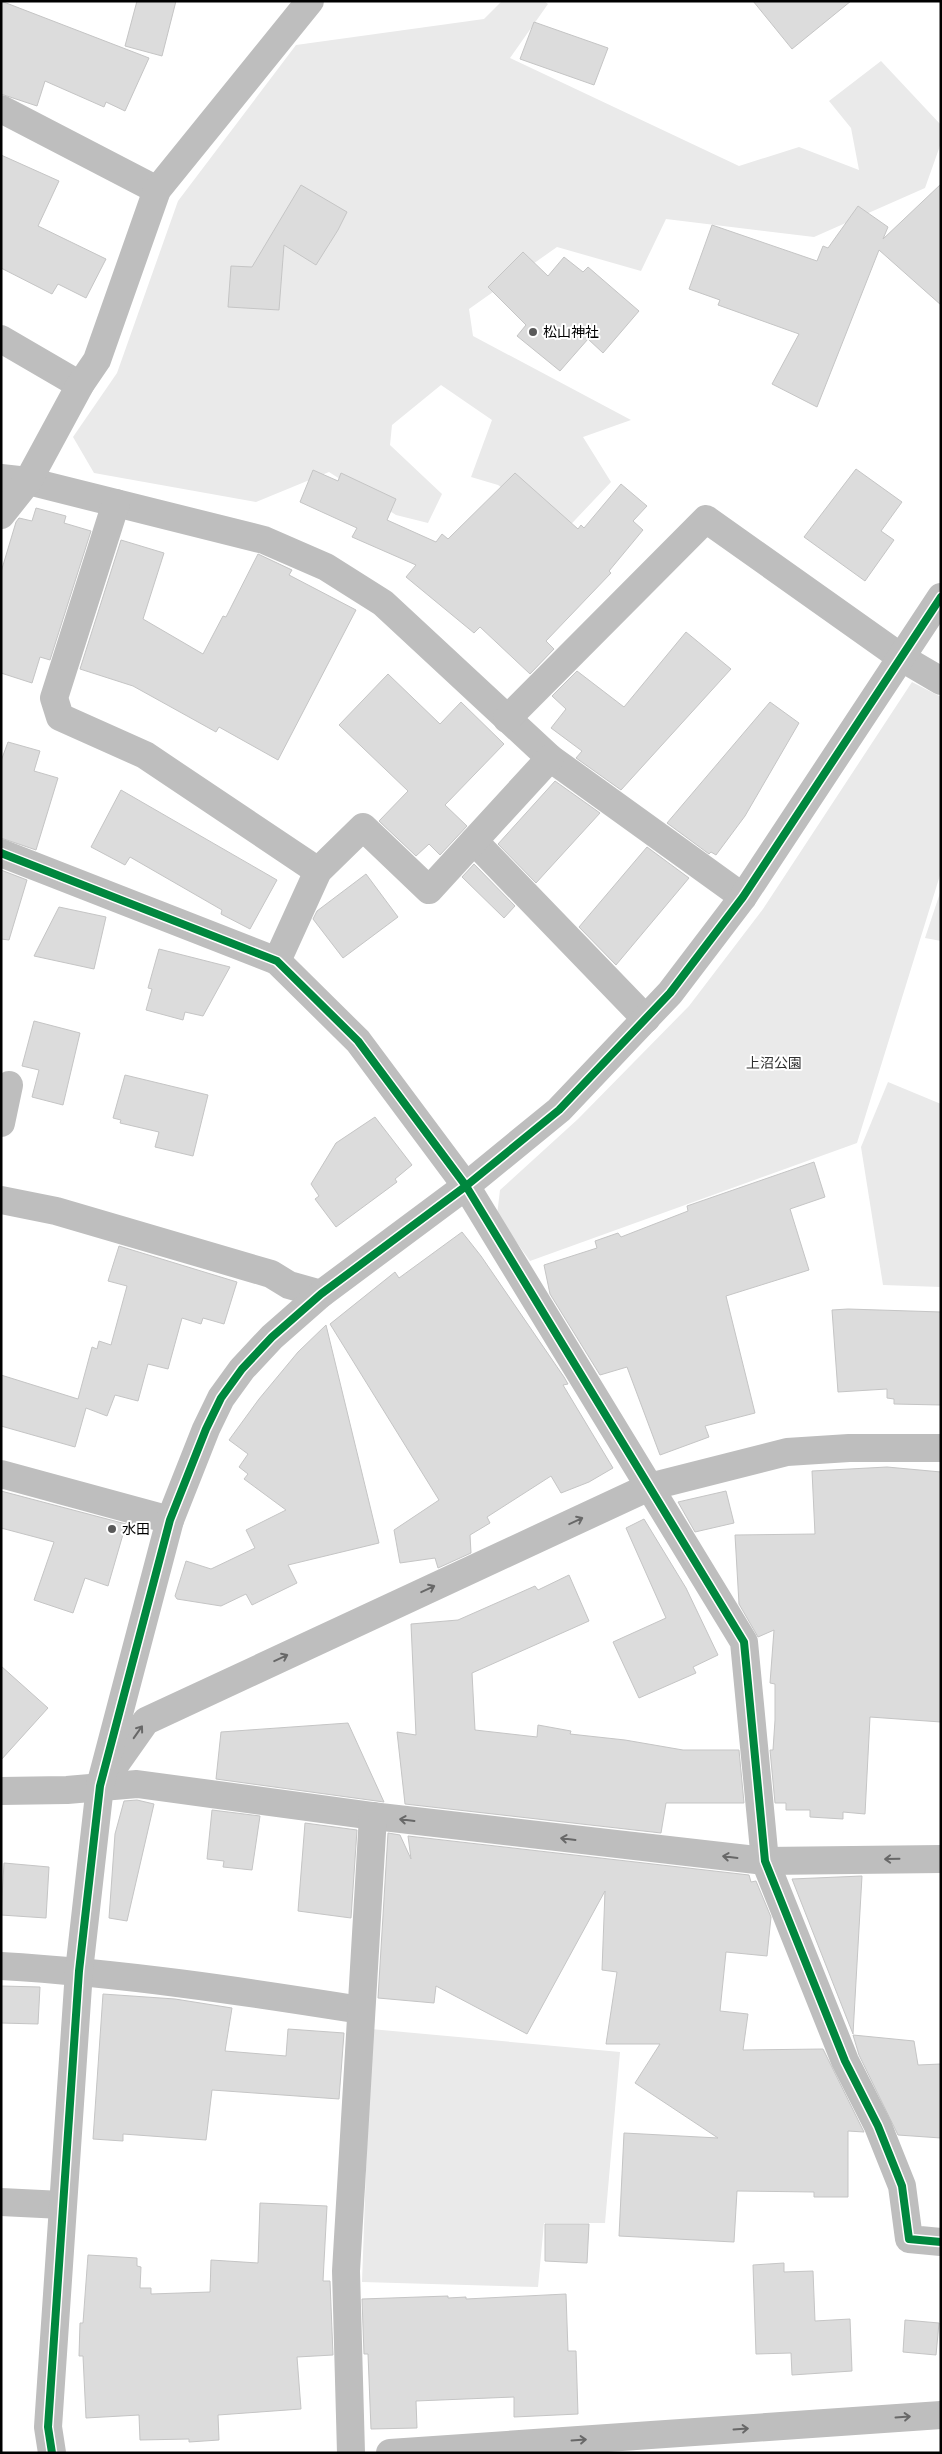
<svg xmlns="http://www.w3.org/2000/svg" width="942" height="2454" font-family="'Fira Sans Condensed','Noto Sans JP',sans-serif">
<rect width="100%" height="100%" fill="#fff"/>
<g fill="#eaeaea">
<path d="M502,1H544L548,4L510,58L739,166L799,147L859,170L851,128L829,101L881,61L941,125V143L925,188L814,237L666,219L641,271L557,247L469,309L473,336L631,420L583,437L611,482L541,556L546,519L498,485L471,477L492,420L441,385L392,425L390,445L442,494L428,523L396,515L329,472L256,502L94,473L73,437L117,373L178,201L296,45L484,19Z"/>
<path d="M912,682L941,697V872L857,1143L530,1261L497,1215L500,1190L578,1119L689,1006L763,909Z"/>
<path d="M941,890V941L925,938Z"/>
<path d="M888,1082L941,1104V1287L883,1285L861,1147Z"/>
<path d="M371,2029L620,2052L605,2223H544L538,2287L362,2282Z"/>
</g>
<g fill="#dcdcdc" stroke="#c5c5c5">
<path d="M1,1L149,58L125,111L106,102L104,107L45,81L37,106L1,94Z"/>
<path d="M137,1H176L162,56L125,46Z"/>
<path d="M753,1H851L792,49Z"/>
<path d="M534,22L608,48L594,85L520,59Z"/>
<path d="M1,155L59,181L38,226L106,259L86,298L58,284L52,294L1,268Z"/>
<path d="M941,184V305L879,250L817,407L772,384L799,334L718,305L720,300L689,289L712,225L817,261L823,246L828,248L858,206L888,227L883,239Z"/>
<path d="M301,185L347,212L338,230L316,265L284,245L279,310L228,307L231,266L252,267Z"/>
<path d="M523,252L548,276L564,257L583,272L588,267L639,311L603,353L588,339L560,371L517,336L526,325L488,287Z"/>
<path d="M856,469L902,502L881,531L894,540L865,581L804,537Z"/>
<path d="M313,470L338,481L341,473L396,499L387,520L436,542L442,534L448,539L515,473L578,529L581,525L584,528L621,484L647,506L633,521L643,530L609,571L611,573L546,641L554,649L530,674L480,627L474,633L406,577L416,565L352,537L357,528L300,502Z"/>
<path d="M36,508L66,516L64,523L91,531L50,660L40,657L32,683L1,673V572L16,522L19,518L32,521Z"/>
<path d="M121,540L164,553L143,619L203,654L223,616L226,617L258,554L292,570L289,575L356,610L278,760L219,727L216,732L133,686L80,669Z"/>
<path d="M686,632L731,669L621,790L576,758L582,751L551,728L566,709L552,696L577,671L624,707Z"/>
<path d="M388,674L440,724L461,702L504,744L445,805L467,826L440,855L429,844L416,856L379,821L408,791L339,725Z"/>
<path d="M770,702L799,723L745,816L716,855L711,852L709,854L667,823Z"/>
<path d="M8,742L40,751L34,771L58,778L36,850L1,838V761Z"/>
<path d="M555,781L600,813L536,883L498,844Z"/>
<path d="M121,790L277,880L250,929L221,914L222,910L130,857L125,865L91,847Z"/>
<path d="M647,847L689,878L616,965L579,927Z"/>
<path d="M474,864L515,906L504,918L462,877Z"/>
<path d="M1,870L27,880L9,940L1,939Z"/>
<path d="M366,874L398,917L343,958L313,919L317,911Z"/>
<path d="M59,907L106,917L94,969L34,956Z"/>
<path d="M159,949L230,967L203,1016L185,1012L183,1020L146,1010L152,989L148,988Z"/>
<path d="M34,1021L80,1033L63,1105L32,1097L39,1070L22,1066Z"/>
<path d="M125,1075L208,1095L193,1156L155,1147L159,1132L120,1123L121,1120L113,1118Z"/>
<path d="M375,1117L412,1165L395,1179L397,1182L336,1227L315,1199L319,1196L311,1184L336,1143Z"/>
<path d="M814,1162L825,1197L790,1209L809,1270L726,1296L755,1413L705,1426L709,1437L660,1455L627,1367L600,1375L550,1294L544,1265L597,1248L595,1241L618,1233L621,1237L688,1211L687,1206Z"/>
<path d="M462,1232L481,1256L564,1377L568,1384L563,1385L613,1468L589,1482L561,1493L551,1476L487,1517L490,1523L470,1535L471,1553L438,1568L435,1558L400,1563L394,1530L439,1500L330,1324L395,1272L399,1278Z"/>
<path d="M119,1246L237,1282L224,1324L203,1318L201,1324L182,1318L168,1369L148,1364L138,1401L115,1395L107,1416L86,1408L75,1447L1,1426V1375L78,1399L92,1347L97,1349L99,1341L111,1345L127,1286L108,1281Z"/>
<path d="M848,1309L941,1312V1405L894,1404V1399L887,1398V1389L838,1392L832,1310Z"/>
<path d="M326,1325L379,1543L288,1565L297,1583L252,1605L246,1594L221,1606L177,1599L175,1596L186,1561L211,1569L255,1548L246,1530L286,1510L244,1479L248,1474L239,1467L248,1454L229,1440L259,1399L298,1352Z"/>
<path d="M887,1467L941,1472V1722L870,1717L865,1814L843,1812V1819L810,1817V1810H786V1803H775L770,1750H773L775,1720V1684L770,1683L774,1630L758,1637L739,1604L735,1535L815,1534L812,1471Z"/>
<path d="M1,1491L126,1524L108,1586L85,1578L73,1613L34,1600L54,1542L1,1528Z"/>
<path d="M726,1491L734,1523L695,1532L678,1502Z"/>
<path d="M644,1519L686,1588L718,1655L693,1667L696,1673L639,1698L613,1642L666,1618L626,1528Z"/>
<path d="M569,1575L589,1621L472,1673L475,1730L537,1737L538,1725L571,1731L570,1734L625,1740L683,1750H739L744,1803H666L661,1833L405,1804L397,1732L416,1735L411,1624L458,1620L535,1586L538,1590Z"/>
<path d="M1,1666L48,1708L1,1760Z"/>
<path d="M348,1723L384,1802L216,1779L221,1732Z"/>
<path d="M137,1800L154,1804L127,1921L109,1918L115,1834L124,1801Z"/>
<path d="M212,1810L260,1816L252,1870L223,1867L224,1861L207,1859Z"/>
<path d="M305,1823L357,1830L351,1918L298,1911Z"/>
<path d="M388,1833L400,1835L411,1859L408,1836L749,1875L751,1882L756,1881L771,1917L767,1956L726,1952L720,2011L748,2014L743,2050L823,2049L864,2132L848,2131V2197H814V2192L737,2191L734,2242L619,2236L624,2133L718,2138L635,2083L660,2044H606L617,1972L602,1970L605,1891L527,2034L436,1986L434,2003L378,1998Z"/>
<path d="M4,1863L49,1867L46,1918L1,1915Z"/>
<path d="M862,1876L853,2034L792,1879Z"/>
<path d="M1,1986L40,1987L38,2024L1,2023Z"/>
<path d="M103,1994L175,1999L232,2008L225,2051L286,2056L288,2029L344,2033L339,2099L212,2090L206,2140L123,2134V2141L93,2139Z"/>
<path d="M853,2035L914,2041L918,2065L941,2064V2138L898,2135L859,2055Z"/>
<path d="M260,2203L327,2206L323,2281H330L333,2355L297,2357L301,2409L218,2415L219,2440L189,2442V2439L140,2440L139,2415L86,2418L83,2356H79L80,2323H83L88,2255L137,2258V2266L141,2267L140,2288H151V2294L210,2292L211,2260L258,2263Z"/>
<path d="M545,2224H589L587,2263L545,2261Z"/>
<path d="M784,2263V2272L813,2271L815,2321L850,2319L852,2371L792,2375L791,2353L756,2354L753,2265Z"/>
<path d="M566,2294L568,2351H576L578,2414L514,2417V2397L416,2401L417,2428L371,2429L368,2354H364L362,2299L448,2296V2298L466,2297V2299Z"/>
<path d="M905,2320L939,2323L936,2355L903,2352Z"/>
</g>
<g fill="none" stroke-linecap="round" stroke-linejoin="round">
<g stroke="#bebebe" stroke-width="28">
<path d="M1,109L157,190"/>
<path d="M1,339L80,385"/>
<path d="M1,478L28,481L264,540L326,567L383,603L550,758L743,897"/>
<path d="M116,503L54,698L60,717L145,755L318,871"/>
<path d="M1,515L28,481L80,385L97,360L157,190L310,1"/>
<path d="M507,719L706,519L902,658L941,681"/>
<path d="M474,841L646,1019"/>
<path d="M1,853L277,961L358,1041L466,1186L744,1642L765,1861L845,2061L878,2126L902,2186L909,2239L941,2242"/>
<path d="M277,961L318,871L363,827L429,890L550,758"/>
<path d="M1,1123L9,1085"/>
<path d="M1,1200L56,1211L271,1274L289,1285L321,1294"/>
<path d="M1,1474L170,1520"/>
<path d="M110,1772L146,1721L649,1487L787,1452L849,1448H941"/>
<path d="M1,1791L67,1790L137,1784L373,1816L765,1861L941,1859"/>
<path d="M1,1966C122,1973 241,1991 361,2010"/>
<path d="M1,2202L62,2205"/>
<path d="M52,2453L48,2427L79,1971L100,1786L170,1520L206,1429L221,1398L242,1369L272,1337L321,1294L466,1186L559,1110L670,993L743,897L941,597"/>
<path d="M351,2453L346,2271L373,1816"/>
<path d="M390,2453L941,2415"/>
</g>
<defs>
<g id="cycleway">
<path d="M1,853L277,961L358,1041L466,1186L744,1642L765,1861L845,2061L878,2126L902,2186L909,2239L941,2242"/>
<path d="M52,2453L48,2427L79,1971L100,1786L170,1520L206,1429L221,1398L242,1369L272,1337L321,1294L466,1186L559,1110L670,993L743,897L941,597"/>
</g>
</defs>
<use href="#cycleway" stroke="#fff" stroke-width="11"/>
<use href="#cycleway" stroke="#00873e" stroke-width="8"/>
</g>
<defs><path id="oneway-shaft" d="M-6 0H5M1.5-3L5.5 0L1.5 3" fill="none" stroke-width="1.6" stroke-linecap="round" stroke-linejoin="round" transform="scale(1.25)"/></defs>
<g stroke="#686868">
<use href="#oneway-shaft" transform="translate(576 1521) rotate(-25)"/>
<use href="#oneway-shaft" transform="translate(428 1589) rotate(-25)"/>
<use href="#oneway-shaft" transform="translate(281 1658) rotate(-25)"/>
<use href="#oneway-shaft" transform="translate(138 1732) rotate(-55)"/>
<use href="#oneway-shaft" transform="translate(407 1820) rotate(-173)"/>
<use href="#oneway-shaft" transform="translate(568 1839) rotate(-173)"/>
<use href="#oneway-shaft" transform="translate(730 1857) rotate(-173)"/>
<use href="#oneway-shaft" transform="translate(892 1859) rotate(179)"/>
<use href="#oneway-shaft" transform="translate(903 2417) rotate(-4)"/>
<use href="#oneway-shaft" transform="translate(741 2429) rotate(-4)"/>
<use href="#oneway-shaft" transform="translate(579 2440) rotate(-4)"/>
</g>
<g fill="#595959" stroke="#fff" stroke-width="2">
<circle cx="533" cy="332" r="5"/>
<circle cx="112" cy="1529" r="5"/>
</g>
<g text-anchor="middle" stroke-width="4" stroke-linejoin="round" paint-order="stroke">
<g font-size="14" fill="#000" stroke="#fff" text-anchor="start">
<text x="543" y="337">松山神社</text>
<text x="122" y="1534">水田</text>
</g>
<g font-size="14" fill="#2f2f2f" stroke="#fff">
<text x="774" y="1068">上沼公園</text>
</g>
</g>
<rect width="942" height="2454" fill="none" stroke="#000000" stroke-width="5"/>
</svg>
